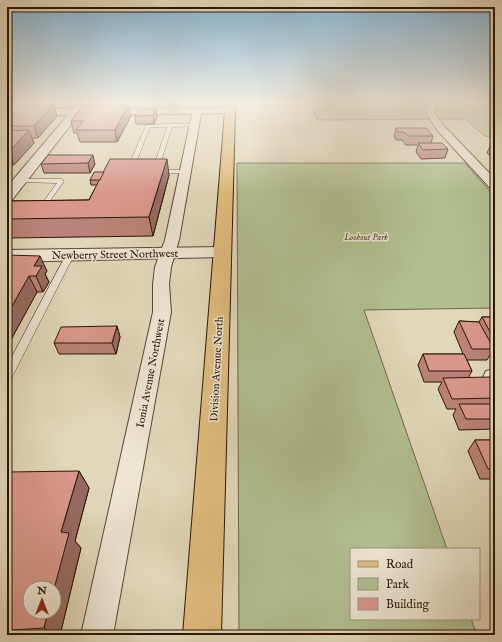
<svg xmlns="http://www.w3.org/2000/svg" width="502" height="642" font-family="'IM FELL English',serif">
<rect width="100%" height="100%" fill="#e1d7ba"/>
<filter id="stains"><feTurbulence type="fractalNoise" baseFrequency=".005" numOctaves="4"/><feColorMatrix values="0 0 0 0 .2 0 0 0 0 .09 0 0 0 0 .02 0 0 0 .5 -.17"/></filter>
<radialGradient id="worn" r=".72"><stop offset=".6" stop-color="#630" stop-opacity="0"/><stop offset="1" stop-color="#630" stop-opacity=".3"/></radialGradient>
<g fill="#b1be91" stroke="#6f6a4c">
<path d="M311,103H495V138L485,136L465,119L317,120Z"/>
<path d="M237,163H465L495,197V308L364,310L447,549H351V619H471L477,635H239Z"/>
</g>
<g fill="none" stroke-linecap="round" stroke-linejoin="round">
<defs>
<g id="service">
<path d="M170,124H194L196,125L194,126L172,127L158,170H185L188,172L187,173L157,174L154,172L156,171L153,169L167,127H150L133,170L128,171L127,170L146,125Z"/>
<path d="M20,179H61L64,181L45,208L39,209L36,207L41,205L57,183L18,182V180Z"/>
<path d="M67,253H73L74,255L11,379L7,380V366Z"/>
</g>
<g id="minor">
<path d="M427,103H435V114L444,126L495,179V190L491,189L437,130L427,114Z"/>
<path d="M230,108L234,111L233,113L201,114L179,240L171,267L169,284L171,312L113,635H81L153,312V284L155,267L165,240L192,114L7,115V109Z"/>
<path d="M495,369V385L486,383L483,377L486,371Z"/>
</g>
<g id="tertiary">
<path d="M78,103H88L12,200L7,202V187Z"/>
<path d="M222,247L228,248L231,252L228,256L222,257L7,262V250Z"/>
</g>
<path id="primary" d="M227,103H237L235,111L221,635H183L225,111Z"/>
</defs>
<use href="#service" stroke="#5a4634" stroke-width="1"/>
<use href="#minor" stroke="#5a4634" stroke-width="2"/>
<use href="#tertiary" stroke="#5a4634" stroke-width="2"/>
<use href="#primary" stroke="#2d1507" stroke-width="2"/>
<use href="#service" fill="#ece5d2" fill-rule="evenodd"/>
<use href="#minor" fill="#ece5d2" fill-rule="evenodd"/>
<use href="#tertiary" fill="#ece5d2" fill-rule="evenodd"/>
<use href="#primary" fill="#e0bc7d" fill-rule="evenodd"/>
</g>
<g fill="#ba8278" stroke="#2d1507">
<path d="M53,105L57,116L38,138H32L34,143L14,165H7V106Z"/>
<path d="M128,105L131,116L117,142H80L77,133H74L71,121Z"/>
<path d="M156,109L157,117L154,124H136L135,116Z"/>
<path d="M396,128L433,136L431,143L448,149L445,158L421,159L416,152L418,145H406L402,140H396L394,137Z"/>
<path d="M491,144H495V159H494L487,153Z"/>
<path d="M48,155L95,164L90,173H44L41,164Z"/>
<path d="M169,175L153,236L7,238V201L89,200L97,185H91L90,180Z"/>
<path d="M7,255L47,271L45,274L49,282L43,292H37L7,347Z"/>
<path d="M482,317H495V360H493L490,355L487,360H467L472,371L468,378L495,386V429L459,430L453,415L456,409H447L438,389L442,382H424L418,365L423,354H463L454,332L459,321L479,322Z"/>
<path d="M117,326L120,337L116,354H59L54,343Z"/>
<path d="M475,440H495V479H480L468,451Z"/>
<path d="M79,471L89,488L75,541L81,548L60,635H7Z"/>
</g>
<g fill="#976a62" stroke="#2d1507">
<path d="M53,105L57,116L38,138L34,126Z"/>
<path d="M128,105L131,116L117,142L115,130Z"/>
<path d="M156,109L157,117L154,124L153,115Z"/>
<path d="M29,130L34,143L14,165L9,152Z"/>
<path d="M93,155L95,164L90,173L88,163Z"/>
<path d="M167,159L169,175L153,236L149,217Z"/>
<path d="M40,256L47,271L45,274L49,282L43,292L36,276L34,266Z"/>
<path d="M29,276L37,292L7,347V315Z"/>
<path d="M117,326L120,337L116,354L112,343Z"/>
<path d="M79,471L89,488L75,541L81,548L60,635H54L44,628L48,612H54V589L61,532Z"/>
<path d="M12,630L21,635H11Z"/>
</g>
<g fill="#d8978c" stroke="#2d1507">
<path d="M8,105H53L34,126H7V106Z"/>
<path d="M83,105H128L115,130H76L83,121H71Z"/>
<path d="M138,109H156L153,115L135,116Z"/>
<path d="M396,128H426L433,136H408L404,132H398Z"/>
<path d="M29,130L9,152H7V131Z"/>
<path d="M418,143H442L448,149L423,150Z"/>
<path d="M491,144H495V148Z"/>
<path d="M48,155H93L88,163L41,164Z"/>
<path d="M110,159H167L149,217L7,219V201L89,200Z"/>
<path d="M94,172H104L100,180H90Z"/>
<path d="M7,255L40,256L34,266H42L36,276H29L7,315Z"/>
<path d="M482,317H495V341Z"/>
<path d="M459,321L479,322L494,349H472Z"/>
<path d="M117,326L112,343H54L61,327Z"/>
<path d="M423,354H464L472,371H429Z"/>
<path d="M490,377L495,386V398L452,399L443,378Z"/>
<path d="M459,404H495V419H466Z"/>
<path d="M475,440H495V469H488Z"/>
<path d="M79,471L61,532L69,533L54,589V588H30V612H48L44,628L12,630L11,635H7V472Z"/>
</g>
<linearGradient id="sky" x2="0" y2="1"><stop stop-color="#87b6d5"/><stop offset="0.53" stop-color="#f2ede0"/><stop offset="1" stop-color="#f2ede0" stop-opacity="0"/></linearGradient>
<rect width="502" height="193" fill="url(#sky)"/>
<g text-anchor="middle" stroke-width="3" stroke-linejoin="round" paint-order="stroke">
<g font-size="9" font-style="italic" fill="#554830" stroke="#ece5d2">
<text x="366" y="240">Lookout Park</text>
</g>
<g font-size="11" fill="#2d1507" stroke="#ece5d2">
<text transform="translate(115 254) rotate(-1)" y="4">Newberry Street Northwest</text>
<text transform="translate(216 369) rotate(-87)" y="4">Division Avenue North</text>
<text transform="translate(150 373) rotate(-79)" y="4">Ionia Avenue Northwest</text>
</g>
</g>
<rect width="502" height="642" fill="none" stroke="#e1d7ba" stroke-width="24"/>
<rect x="8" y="8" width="486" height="626" fill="none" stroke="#2d1507" stroke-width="2"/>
<rect x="12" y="12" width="478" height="618" fill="none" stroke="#2d1507"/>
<rect x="350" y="548" width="130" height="72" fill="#ece5d2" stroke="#a09281"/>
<rect x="358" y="561" width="20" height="6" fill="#e0bc7d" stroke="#a09281"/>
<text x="386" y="568" font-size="12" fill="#2d1507">Road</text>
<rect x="358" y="578" width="20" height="12" fill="#b1be91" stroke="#a09281"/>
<text x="386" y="588" font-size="12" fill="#2d1507">Park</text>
<rect x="358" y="598" width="20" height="12" fill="#d8978c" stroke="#a09281"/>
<text x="386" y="608" font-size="12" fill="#2d1507">Building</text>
<g transform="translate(42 600)"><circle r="19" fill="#ece5d2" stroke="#a09281"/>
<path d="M0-3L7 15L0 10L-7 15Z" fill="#8f2418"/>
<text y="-6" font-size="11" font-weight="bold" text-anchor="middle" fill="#2d1507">N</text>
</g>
<rect width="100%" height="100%" filter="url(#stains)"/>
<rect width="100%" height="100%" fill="url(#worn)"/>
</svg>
